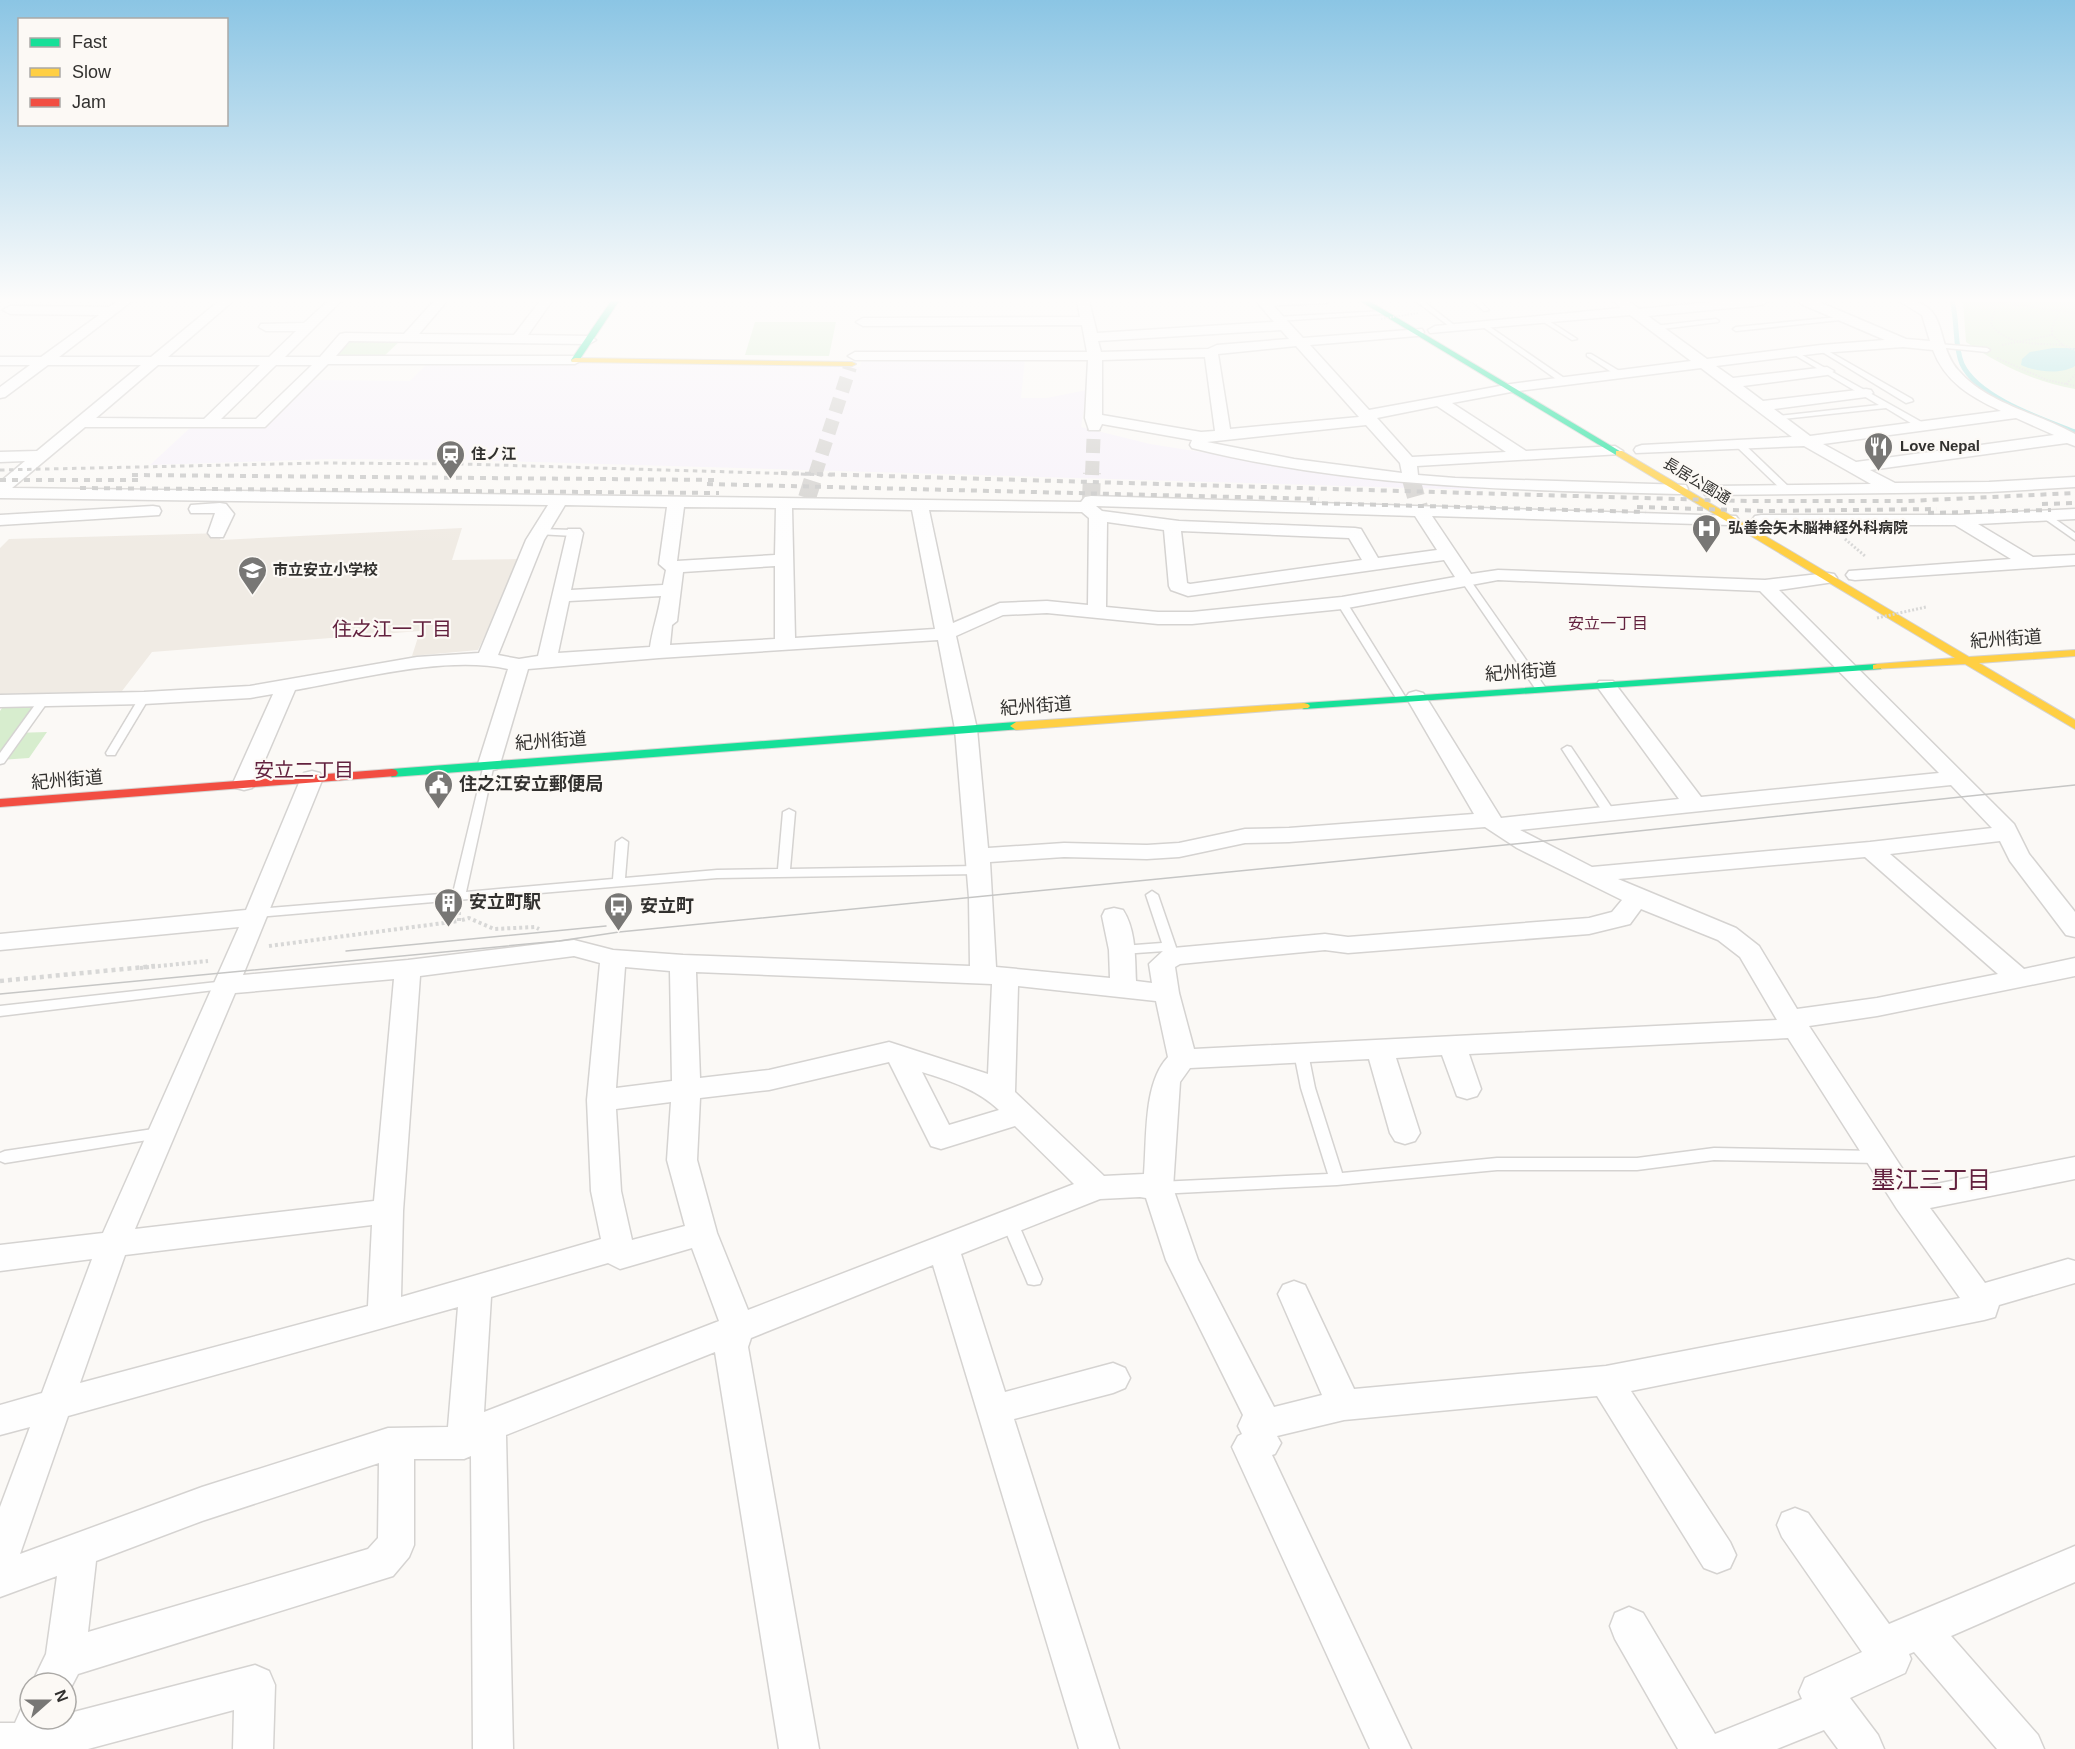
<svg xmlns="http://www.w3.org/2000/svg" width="2075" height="1749" font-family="Helvetica,'Noto Sans JP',sans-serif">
<rect width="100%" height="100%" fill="#fbf9f6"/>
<path fill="#f7f2fa" d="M867,359H1025L1021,398H1047L1087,390L1081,427L1150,444L1251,460L1479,486L1481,490L467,460L328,459L150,465L192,426H263L312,380L410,381L430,361L860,367L861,362Z"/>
<path fill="#f0ebe4" d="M462,528L452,560L521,559L478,650L412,656L420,631L152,652L122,691L0,694V548L9,539L223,533L220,540Z"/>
<g fill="#d7edce">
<path d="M1963,301H2075V389C2034,382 2000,365 1966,342Z"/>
<path d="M755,322H836L829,356L745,355Z"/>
<path d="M347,339L401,340L382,358H329Z"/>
<path d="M4,705H34L14,733L47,732L29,758L0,760V711Z"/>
</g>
<path fill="#9fdfde" d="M2053,348H2075V366C2060,375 2037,372 2021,365L2022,359L2030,352Z"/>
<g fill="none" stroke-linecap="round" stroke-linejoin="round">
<path stroke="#9fdfde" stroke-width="5" d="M1952,301C1958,321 1954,346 1962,364C1978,398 2042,419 2075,432"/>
<g stroke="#d3d1ce" stroke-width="14" stroke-dasharray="14 8" stroke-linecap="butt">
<path d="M815,475L850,367"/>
<path d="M1092,475L1094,427"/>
</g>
<g stroke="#d3d1ce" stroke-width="18" stroke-dasharray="18 9" stroke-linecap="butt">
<path d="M1411,479L1420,511"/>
<path d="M807,498L815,473"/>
<path d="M1091,501L1092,473"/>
</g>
<defs>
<g id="lane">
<path d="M1289,301H1329L1326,303L1264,306L1261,304L1264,302Z"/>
<path d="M1416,301H1423L1458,328L1453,329Z"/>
<path d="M1472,301H1479L1489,310L1484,311Z"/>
<path d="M1384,311L1385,312L1382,314L1277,321L1274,319L1277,317Z"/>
<path d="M1848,316L1850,317V319L1736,331L1733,329L1736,327Z"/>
<path d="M1544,318L1546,319L1577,339L1572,340L1542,321L1541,320Z"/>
<path d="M1716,319L1719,321L1718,322L1654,330L1651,328L1654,326Z"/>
<path d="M1483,325H1487L1570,382L1563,384L1483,327Z"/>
<path d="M1938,344L1987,348L1990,350L1987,352L1936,347L1935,346Z"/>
<path d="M1821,347L1912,399L1913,401L1906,403L1819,350L1818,349Z"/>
<path d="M1795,351L1925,424L1926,426L1919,428L1886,408L1774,420L1773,418L1777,416L1879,405L1793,354V352Z"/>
<path d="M1587,354H1591L1626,375L1619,377L1587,356Z"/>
<path d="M1738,444H1744L1790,488V492H1784L1738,448Z"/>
<path d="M2045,512L2075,533V540L2042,517V513Z"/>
<path d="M540,529L574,530L578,533L574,536L537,534L536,532Z"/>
<path d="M1465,576L1468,577L1545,687V691H1537L1460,579Z"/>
<path d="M1342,600L1347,603L1406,698L1405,700H1397L1396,698L1337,603Z"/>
<path d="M144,695L149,698L116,753L115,755H107L106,753L139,698Z"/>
<path d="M44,697L49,700L4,763L0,764V753L40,698Z"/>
<path d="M1567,746L1571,747L1616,814L1614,816H1606L1604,814L1562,749Z"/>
<path d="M489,761L494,764L466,892L613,879L616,842L622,838L628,842L625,878L717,870L778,869L783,812L789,809L795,812L790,869L978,866L984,870L978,874L717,878L257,917L251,913L257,909L453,893L484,764Z"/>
<path d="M1152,891L1158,895L1179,956L1178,959H1168L1165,951L1122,954L1116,950L1122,946L1162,943L1146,895Z"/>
<path d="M226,981L231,982L233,985L231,988L0,1016V1006Z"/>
<path d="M1301,1048L1306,1050L1308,1053L1315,1088L1342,1173L1497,1158H1637L1714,1148L1879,1151L1884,1153L1886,1157L1884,1161L1879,1163L1714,1160L1637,1170H1497L1337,1185L1158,1194L1153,1192L1150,1188L1153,1184L1158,1182L1328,1174L1301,1088L1294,1053L1296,1050Z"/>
<path d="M160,1128L165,1129L167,1133L165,1137L160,1138L5,1163L0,1161V1153L5,1151Z"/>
<path d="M1010,1217L1015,1219L1018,1223L1042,1279L1040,1284L1034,1285L1028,1284L1026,1279L1002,1223L1005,1219Z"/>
</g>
<g id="street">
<path d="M118,301H132L59,357H151L219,301H233L168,357H269L296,331H266L259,327L261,324L304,323L328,301H341L285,357H320L340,334L345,333L404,334L434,301H447L419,334L514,335L540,301H552L528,335L589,336L596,340L589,344L349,341L336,356H575L582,360L575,364H328L265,427H85L12,488L1081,502L1085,497L1091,496L1736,516L1739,520L1736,524L1730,525L1432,516L1471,574L1498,570L1765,580L1828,573L1834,574L1837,578L1834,582L1779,590L2014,824L2029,854L2075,912V937L2066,935L2010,861L2000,841L1890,854L2024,969L2075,958V976L1877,1016L1809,1026L1915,1188L2075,1157V1179L1930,1208L1985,1283L2068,1259L2075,1261V1283L1999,1305L1995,1317L1984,1320L1631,1391L1730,1542L1736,1555L1730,1568L1717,1573L1704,1568L1597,1396L1344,1420L1277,1436L1281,1443L1275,1454L1272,1455L1411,1749H1370L1232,1447L1238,1436L1242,1434L1238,1426L1243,1415L1166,1260L1146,1198L1140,1197L1100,1199L961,1254L1005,1392L1113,1363L1125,1368L1130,1378L1125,1388L1113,1393L1014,1419L1119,1749H1079L933,1265L751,1338L748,1347L819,1749H779L715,1352L506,1435L513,1749H473L471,1456L464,1459H414V1545L409,1557L393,1576L78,1674L66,1697V1683H32L46,1654L57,1576L0,1597V1507L30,1427L0,1435V1405L42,1393L92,1259L0,1271V1245L103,1233L239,927L0,950V934L246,910L301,778L304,773L312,771L320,773L323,778L243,975L408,960L574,940L613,950L683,955L970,966L969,898L955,729L938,640L659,658L528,669L500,764L497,769L489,771L481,769L478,764L508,669C447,655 358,679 295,690L255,783L252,788L244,790L236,788L233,783L273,694L250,698L144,704L0,707V695L144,692L250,686L417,657L479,653L526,540L548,505L0,498V482L25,461L0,462V452L37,451L141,365H48L5,397L0,398V387L30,365H0V357H41L99,315L10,314L3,310L10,306L109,307ZM158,365H260L204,419L96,418ZM276,365H312L256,419H221ZM565,505L667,507L659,564L666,570L663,585L571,590L583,533L580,529H568L538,656L519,659L498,655L544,540ZM1096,506L1415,516L1437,550L1378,558L1361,529L1355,528L1179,521L1102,511ZM684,507L776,508L775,555L677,561ZM792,508L912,510L935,629L795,638ZM929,510L1082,512L1089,518L1088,605L1047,601L1000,603L953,623ZM1107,522L1164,530L1169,586L1171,590L1188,596L1444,560L1455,577L1342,597L1192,612H1158L1106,607ZM1181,531L1349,538L1362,560L1190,584L1187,583ZM775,566V639L670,645L672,625L677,621L683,572ZM1498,580L1760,591L1939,773L1701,797L1613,681H1599L1596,685L1679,799L1501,818L1426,697L1423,693L1416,691L1409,693L1406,697L1474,814L1289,828L1245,829L1179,843L1147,845L1064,843L988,848L977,729L956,636L1003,615L1047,613L1158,624H1192L1342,609ZM661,596C658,615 653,627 650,647L558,653L569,601ZM1951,785L1992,828L1870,842L1592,867L1520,830ZM1485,827L1517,848L1622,900L1612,912L1589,918L1348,937L1325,934L1173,948L1164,950L1149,964L1152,983L1136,981C1135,958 1136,930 1123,910L1114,908L1105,910L1102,916L1109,950L1110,978L996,967L990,862L1064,857L1147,859L1179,857L1245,843L1289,842ZM1865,857L1998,974L1877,998L1797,1009L1759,946L1736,928L1618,879ZM1641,909L1718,940L1740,957L1777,1020L1194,1049L1179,993L1175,967L1180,964L1325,950L1348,953L1589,934L1630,924ZM574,956L600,963L587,1100L591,1191L601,1239L401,1297L403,1211L420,976ZM625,967L670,971L672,1081L616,1088ZM696,972L992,984L988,1074L889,1042L769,1070L700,1078ZM394,979L374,1201L135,1229L235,993ZM1018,986L1156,1001L1168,1057C1143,1083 1147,1139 1144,1174L1104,1176L1015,1092ZM1788,1038L1897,1209L1960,1298L1606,1366L1354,1389L1305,1285L1294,1281L1283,1285L1278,1294L1322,1395L1274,1407L1198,1260L1173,1188L1180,1082L1190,1068L1369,1059L1390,1133L1395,1141L1405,1144L1415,1141L1420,1133L1396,1058L1442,1055L1457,1096L1467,1099L1477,1096L1481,1089L1469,1054ZM889,1062L931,1146L941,1149L1015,1126L1074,1184L748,1310L717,1233L697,1160L700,1098L769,1090ZM922,1072C950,1081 977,1089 999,1110L949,1125ZM671,1102L667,1160L685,1226L632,1240L621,1191L616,1109ZM372,1225L368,1306L80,1383L125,1255ZM692,1248L719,1321L484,1412L491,1297L608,1263L620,1269ZM458,1307L448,1427L388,1428L202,1487L20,1554L68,1416ZM379,1463L378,1538L368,1549L88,1632L96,1561L202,1521Z"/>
<path d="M1077,301H1089L1097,333L1274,322L1256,301H1269L1303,338L1422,329L1424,332L1422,335L1417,336L1310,345L1369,410L1511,384L1691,361L1630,315L1430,333L1428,330L1435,326L1621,308L1614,301H1628L1639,309L1723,301H1768L1762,305L1648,316L1707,359L1821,345L1885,340L1801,304L1800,301H1817L1906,339L1930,341L1922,315L1899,301C1951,299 1933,341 1958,370C1987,404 2038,413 2075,434V446L2067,443L1870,470L1895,483L1989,482L2075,477V487L1989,492L1705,495L1703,491L1711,486L1871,484L1804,446L1636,453L1634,450L1636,447L1642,445L1792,437L1701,368L1511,392L1452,403L1526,451L1615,446L1623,451L1621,454L1417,466L1418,475L1455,478L1686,485L1688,489L1680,494C1515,490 1354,488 1192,448L1190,445L1192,440L1102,424L1099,430H1089L1085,418L1088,360H855L848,356L855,352H1087L1082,325L863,326L856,322L863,318L1080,317ZM1281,330L1289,339L1217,345L1208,349L1101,352L1098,341ZM1296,346L1359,417L1230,429L1218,354ZM1903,347L1933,350C1945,382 1971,397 2001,411L1810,436L1774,409L1866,397L1873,393L1871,390L1866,389L1763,401L1743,386L1827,375L1834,371L1827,367L1733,378L1716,366L1821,353ZM1205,357L1215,431L1201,432L1102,415V360ZM1437,406L1506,452L1412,457L1377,418ZM2016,418L2054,435L1856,462L1823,444ZM1366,425L1400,463L1402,473L1294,459L1207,442Z"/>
<path d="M220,503L226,504L234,514L223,537H211L208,533L215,513H191L189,509L191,505Z"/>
<path d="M153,506L159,507L161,511L159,515L0,525V515Z"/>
<path d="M2075,509V519L1978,524L2033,557L2075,555V565L1855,580L1849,579L1846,575L1849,571L2011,559L1955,525H1761L1755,524L1752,520L1755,516L1761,515H1959Z"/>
<path d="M1795,1508L1808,1513L1889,1624L2075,1546V1582L1951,1636L2038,1735L2044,1749H1997L1914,1652L1909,1654L1911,1659L1905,1673L1850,1698L1878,1735L1884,1749H1838L1824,1730L1777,1749H1678L1615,1639L1610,1626L1615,1613L1629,1607L1643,1613L1715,1734L1802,1699L1799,1692L1805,1678L1862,1652L1782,1537L1777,1525L1782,1513Z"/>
<path d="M255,1665L269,1671L275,1685L273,1749H233L234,1710L88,1749H0V1723H15L23,1705L30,1702V1719H66V1714Z"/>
</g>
<g id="fast">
<path d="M611,301H619L578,362H572L571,360Z"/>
<path d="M1360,301H1369L1623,453L1616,455Z"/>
<path d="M1877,664L1881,665V669L1304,709L1298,706L1304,703Z"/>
<path d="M1016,722L1022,726L1020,729L392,777L386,773L392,769Z"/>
</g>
<g id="slow">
<path d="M575,358L852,362L856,364L852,366L572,362L571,360Z"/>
<path d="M1616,451H1622L1969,657L2075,650V656L1979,663L2075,720V729L1965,664L1873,669V665L1877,664L1955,658L1616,455Z"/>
<path d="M1304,703L1308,704L1310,706L1308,708L1016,730L1010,726L1016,722Z"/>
</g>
<path id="jam" d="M392,769L396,770L398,773L396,776L0,807V799Z"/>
</defs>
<use href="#lane" stroke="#d5d3d1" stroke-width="3"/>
<use href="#street" stroke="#d5d3d1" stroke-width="3"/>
<use href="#fast" stroke="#d5d3d1" stroke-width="2"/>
<use href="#slow" stroke="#d5d3d1" stroke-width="2"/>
<use href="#jam" stroke="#d5d3d1" stroke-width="2"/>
<g stroke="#d8d8d7" stroke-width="2" stroke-dasharray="1.5 1.5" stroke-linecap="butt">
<path d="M1989,301L1995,309L1991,324C2007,347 2038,343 2063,345"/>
<path d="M1991,301L2075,313"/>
<path d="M2052,335V328L2059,312"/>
<path d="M2002,345L2052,335L2063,345L2075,350"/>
<path d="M1997,358L2047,380L2075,386"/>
<path d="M2066,384L2075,375"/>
</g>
<path stroke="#d8d8d7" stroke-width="3" stroke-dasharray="2 2" stroke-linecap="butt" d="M1845,539L1865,556"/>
<g stroke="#d8d8d7" stroke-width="4" stroke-dasharray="3 3" stroke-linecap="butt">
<path d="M459,912V921L469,918L494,929L535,927L539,929"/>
<path d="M269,946L459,921"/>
<path d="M140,968L208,961"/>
</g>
<path stroke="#d8d8d7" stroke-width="4.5" stroke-dasharray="4 4" stroke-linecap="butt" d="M0,981L155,966"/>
<use href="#lane" fill="#fefefe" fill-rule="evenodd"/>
<use href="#street" fill="#fefefe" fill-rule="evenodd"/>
<use href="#fast" fill="#16e098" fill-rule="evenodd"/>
<use href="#slow" fill="#ffcf43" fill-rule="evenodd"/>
<use href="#jam" fill="#f24e42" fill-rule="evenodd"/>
<g stroke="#c6c6c5" stroke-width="1.5">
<path d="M346,951L606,926"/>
<path d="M0,994L559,941L619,932L1525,843L2075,785"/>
</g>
<path stroke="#c6c6c5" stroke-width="3" stroke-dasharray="4.5 4.5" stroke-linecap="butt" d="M0,470L323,463L462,464L834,475"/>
<g stroke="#c6c6c5" stroke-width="4" stroke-dasharray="6 6" stroke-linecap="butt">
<path d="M781,473L1747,501H1908L2075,493"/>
<path d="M132,475L717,480"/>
<path d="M0,480H141"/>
<path d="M707,484L1319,499"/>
<path d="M80,488L719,493"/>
<path d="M1310,503L1646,512"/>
<path d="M2042,504L2075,503"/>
<path d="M1637,507L1766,511L1937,509"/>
<path d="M1928,513L2051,510"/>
</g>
<path stroke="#d8d8d7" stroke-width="2" stroke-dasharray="1.5 1.5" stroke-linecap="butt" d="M1381,319L1418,313"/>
<path stroke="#d8d8d7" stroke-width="3" stroke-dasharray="2 2" stroke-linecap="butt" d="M1877,618L1926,607"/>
</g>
<linearGradient id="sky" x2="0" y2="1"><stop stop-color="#8bc5e4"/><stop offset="0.55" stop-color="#fdfcfb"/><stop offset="1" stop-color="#fdfcfb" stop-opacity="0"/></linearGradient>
<rect width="2075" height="546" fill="url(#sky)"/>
<defs>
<symbol id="restaurant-pin" viewBox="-11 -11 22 30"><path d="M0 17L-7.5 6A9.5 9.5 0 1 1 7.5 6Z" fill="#787775" stroke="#fcf9f5"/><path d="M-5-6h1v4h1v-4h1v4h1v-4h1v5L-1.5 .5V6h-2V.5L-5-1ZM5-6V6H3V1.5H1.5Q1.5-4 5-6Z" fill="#fff"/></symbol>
<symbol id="station-pin" viewBox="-11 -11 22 30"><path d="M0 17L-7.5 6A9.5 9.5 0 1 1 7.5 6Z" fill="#787775" stroke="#fcf9f5"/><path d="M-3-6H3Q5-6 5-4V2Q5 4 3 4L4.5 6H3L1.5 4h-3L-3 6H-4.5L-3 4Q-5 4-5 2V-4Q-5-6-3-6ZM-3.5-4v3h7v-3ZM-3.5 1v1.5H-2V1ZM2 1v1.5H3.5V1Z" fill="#fff"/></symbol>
<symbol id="hospital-pin" viewBox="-11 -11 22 30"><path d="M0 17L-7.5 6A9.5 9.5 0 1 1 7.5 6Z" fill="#787775" stroke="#fcf9f5"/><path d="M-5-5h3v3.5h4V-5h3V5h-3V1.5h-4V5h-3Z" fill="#fff"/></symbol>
<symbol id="school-pin" viewBox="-11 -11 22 30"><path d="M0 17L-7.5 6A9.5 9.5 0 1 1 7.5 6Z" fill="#787775" stroke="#fcf9f5"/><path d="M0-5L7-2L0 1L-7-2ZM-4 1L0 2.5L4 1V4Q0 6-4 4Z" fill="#fff"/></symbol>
<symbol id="civic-pin" viewBox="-11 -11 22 30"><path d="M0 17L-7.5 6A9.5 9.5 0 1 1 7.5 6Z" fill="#787775" stroke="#fcf9f5"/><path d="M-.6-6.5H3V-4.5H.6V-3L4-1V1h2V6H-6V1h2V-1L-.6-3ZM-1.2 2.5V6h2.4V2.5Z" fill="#fff"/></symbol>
<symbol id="building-pin" viewBox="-11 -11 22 30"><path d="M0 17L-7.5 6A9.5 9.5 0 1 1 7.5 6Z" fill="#787775" stroke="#fcf9f5"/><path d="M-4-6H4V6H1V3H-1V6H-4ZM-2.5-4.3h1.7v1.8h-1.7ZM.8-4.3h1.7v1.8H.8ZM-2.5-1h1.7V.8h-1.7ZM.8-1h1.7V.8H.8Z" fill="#fff"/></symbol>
<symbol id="bus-pin" viewBox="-11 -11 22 30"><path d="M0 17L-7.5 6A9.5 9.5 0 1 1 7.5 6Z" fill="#787775" stroke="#fcf9f5"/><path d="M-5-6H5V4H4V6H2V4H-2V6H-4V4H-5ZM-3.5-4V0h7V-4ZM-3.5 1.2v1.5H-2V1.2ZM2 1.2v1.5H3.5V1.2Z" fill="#fff"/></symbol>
</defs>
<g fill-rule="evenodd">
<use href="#restaurant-pin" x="1862" y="430" width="33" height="45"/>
<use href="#station-pin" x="434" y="438" width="33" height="45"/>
<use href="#hospital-pin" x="1690" y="512" width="33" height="45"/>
<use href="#school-pin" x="236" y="554" width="33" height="45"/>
<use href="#civic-pin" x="422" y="768" width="33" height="45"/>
<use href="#building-pin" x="432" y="886" width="33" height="45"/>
<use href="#bus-pin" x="602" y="890" width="33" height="45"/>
</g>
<g text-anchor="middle" stroke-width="4.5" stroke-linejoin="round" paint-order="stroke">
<g font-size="15" font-weight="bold" fill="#32312f" stroke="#fcf9f5" text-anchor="start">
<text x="1900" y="451">Love Nepal</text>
<text x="471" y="459">住ノ江</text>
<text x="1728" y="533">弘善会矢木脳神経外科病院</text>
<text x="273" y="575">市立安立小学校</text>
</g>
<g font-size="15" fill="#32312f" stroke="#fcf9f5">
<text transform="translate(1697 481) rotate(31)" y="5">長居公園通</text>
</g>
<g font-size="16" fill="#62213e" stroke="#fcf9f5">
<text x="1608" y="629">安立一丁目</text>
</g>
<g font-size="18" fill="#32312f" stroke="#fcf9f5">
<text transform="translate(2006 639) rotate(-4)" y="6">紀州街道</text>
<text transform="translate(1521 672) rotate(-4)" y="6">紀州街道</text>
<text transform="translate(1036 706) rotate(-4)" y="6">紀州街道</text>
<text transform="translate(551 741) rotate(-4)" y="6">紀州街道</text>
<text transform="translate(67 780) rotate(-5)" y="6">紀州街道</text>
</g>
<g font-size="18" font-weight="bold" fill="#32312f" stroke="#fcf9f5" text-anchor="start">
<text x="459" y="790">住之江安立郵便局</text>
<text x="469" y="908">安立町駅</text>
<text x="640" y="912">安立町</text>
</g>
<g font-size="20" fill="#62213e" stroke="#fcf9f5">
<text x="392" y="636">住之江一丁目</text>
<text x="304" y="777">安立二丁目</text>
</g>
<g font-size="24" fill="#62213e" stroke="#fcf9f5">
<text x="1931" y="1188">墨江三丁目</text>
</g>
</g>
<rect x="18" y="18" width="210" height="108" fill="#fcf9f5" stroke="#aba9a6" stroke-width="1.5"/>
<rect x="30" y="38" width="30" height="9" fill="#16e098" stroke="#aba9a6" stroke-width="1.5"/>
<text x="72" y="48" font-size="18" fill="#32312f">Fast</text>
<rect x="30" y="68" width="30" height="9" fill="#ffcf43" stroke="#aba9a6" stroke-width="1.5"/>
<text x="72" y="78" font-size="18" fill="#32312f">Slow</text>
<rect x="30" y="98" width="30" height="9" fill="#f24e42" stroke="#aba9a6" stroke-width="1.5"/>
<text x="72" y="108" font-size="18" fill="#32312f">Jam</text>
<g transform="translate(48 1701) rotate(69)"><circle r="28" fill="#fcf9f5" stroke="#aba9a6" stroke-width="1.5"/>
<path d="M0-4.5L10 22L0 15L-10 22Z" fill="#787775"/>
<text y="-9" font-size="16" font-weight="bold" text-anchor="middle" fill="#32312f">N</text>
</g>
</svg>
